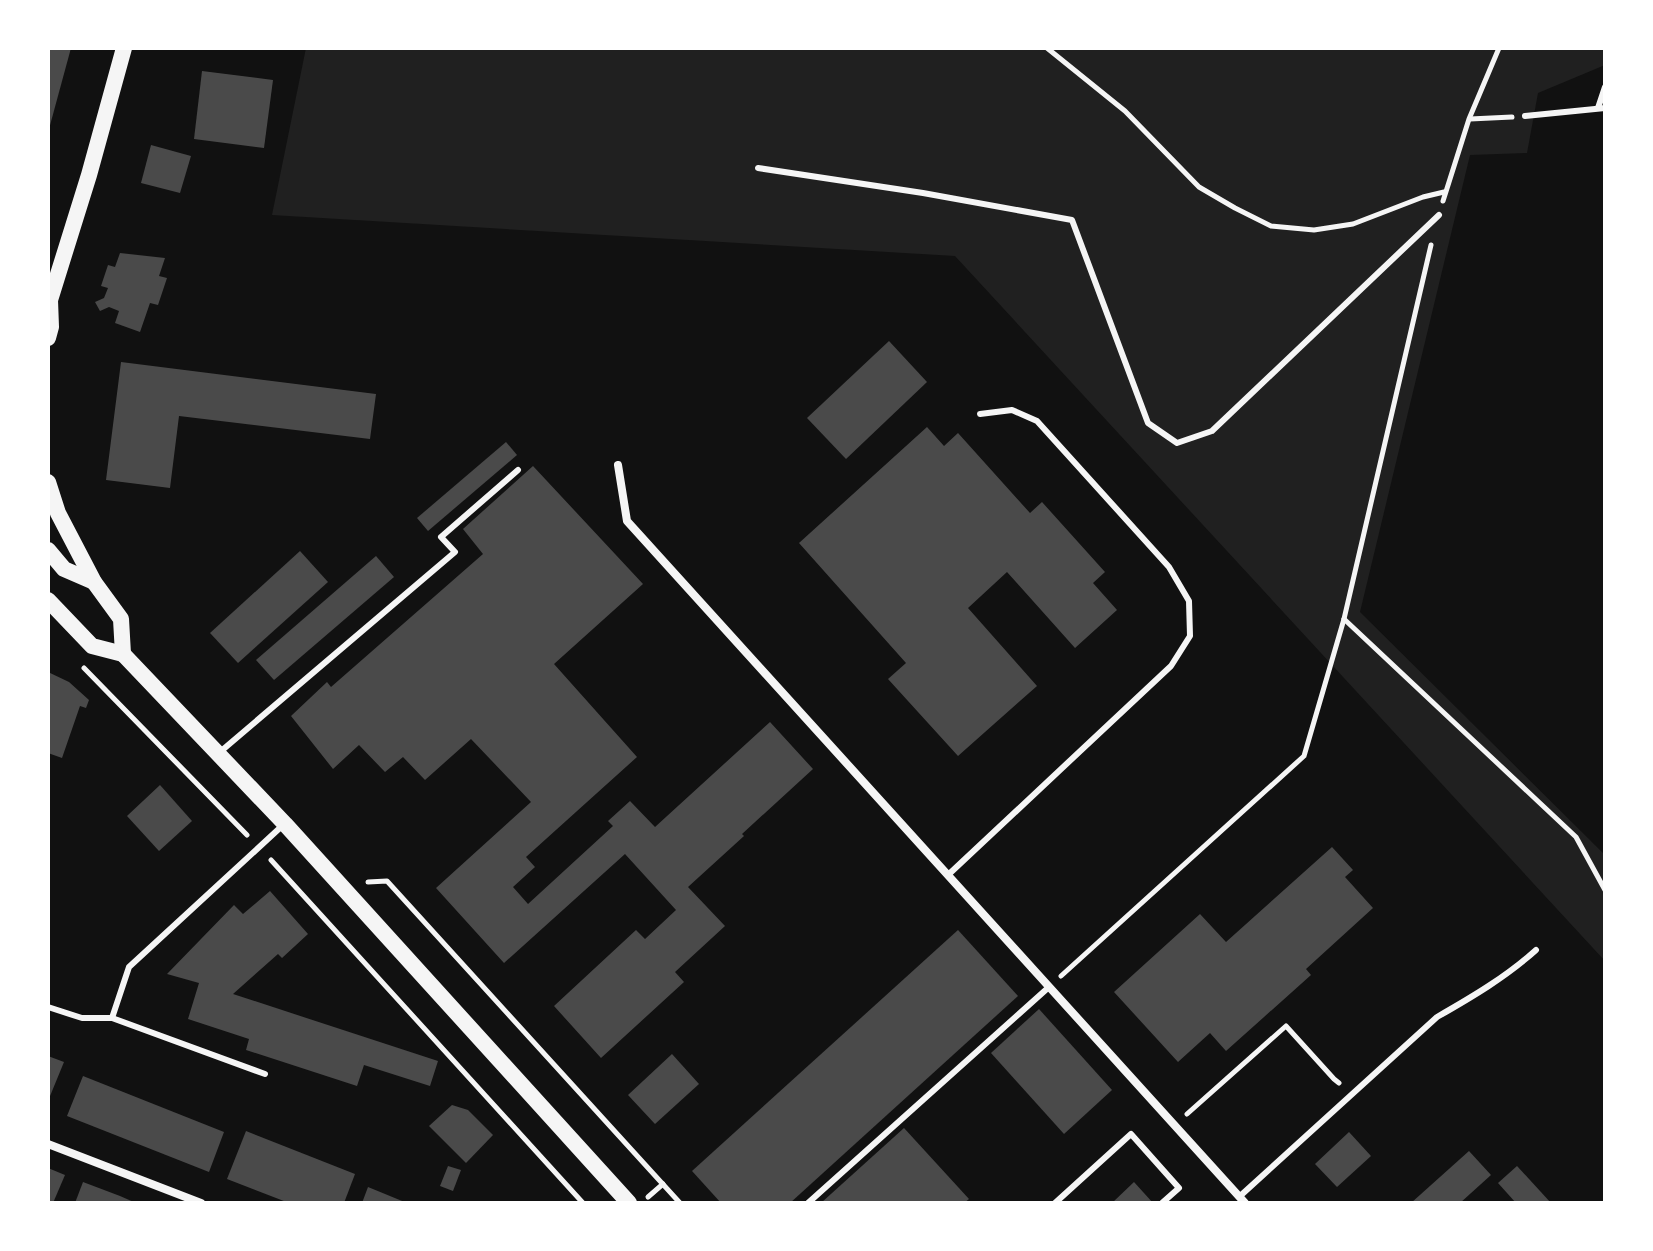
<svg xmlns="http://www.w3.org/2000/svg" width="1653" height="1251" font-family="'Golos Text',sans-serif">
<rect width="100%" height="100%" fill="#111"/>
<path fill="#202020" d="M306,48H1605V65L1538,93L1527,153L1470,155L1360,612L1605,855V961L955,256L272,215Z"/>
<g fill="#4a4a4a">
<path d="M48,48H71L49,129H48Z"/>
<path d="M202,71L273,80L264,148L194,139Z"/>
<path d="M151,145L191,156L180,193L141,183Z"/>
<path d="M120,253L165,258L159,276L167,278L158,305L150,303L140,332L115,323L119,311L109,307L100,311L95,302L104,298L108,288L101,286L108,265L115,267Z"/>
<path d="M889,341L927,382L846,459L807,418Z"/>
<path d="M121,362L376,394L370,439L179,416L170,488L106,480Z"/>
<path d="M927,427L944,446L958,433L1030,513L1042,502L1105,572L1093,583L1117,610L1075,648L1007,572L968,608L1037,686L958,756L888,679L906,663L799,543Z"/>
<path d="M506,442L517,455L428,531L417,518Z"/>
<path d="M533,466L643,584L554,664L637,757L526,857L535,867L513,887L528,904L613,826L608,821L630,801L655,827L770,722L813,769L742,834L744,836L688,887L725,926L675,972L684,982L601,1058L554,1006L636,930L645,939L676,910L625,854L504,963L436,888L531,802L471,739L425,780L403,757L385,772L359,745L333,769L291,716L327,682L331,687L483,554L463,529Z"/>
<path d="M300,551L328,582L238,663L210,633Z"/>
<path d="M376,556L394,577L274,680L256,660Z"/>
<path d="M48,672L69,682L89,700L86,708L80,706L62,758L48,753Z"/>
<path d="M160,785L192,821L159,851L127,816Z"/>
<path d="M1332,847L1353,870L1345,877L1373,908L1306,969L1311,975L1226,1051L1210,1033L1178,1062L1114,992L1200,914L1226,942Z"/>
<path d="M270,891L308,934L282,958L278,954L233,994L438,1061L430,1086L364,1065L357,1086L246,1050L249,1039L188,1019L199,983L167,974L234,905L243,914Z"/>
<path d="M958,930L1018,996L790,1203H721L692,1171Z"/>
<path d="M1039,1009L1112,1090L1064,1134L991,1053Z"/>
<path d="M672,1054L699,1084L655,1124L628,1095Z"/>
<path d="M48,1056L64,1062L48,1101Z"/>
<path d="M83,1076L224,1132L209,1172L67,1116Z"/>
<path d="M452,1105L468,1110L493,1135L466,1163L429,1126Z"/>
<path d="M904,1128L969,1199L964,1203H821Z"/>
<path d="M246,1131L355,1174L344,1203H289L227,1179Z"/>
<path d="M1349,1132L1371,1156L1337,1187L1315,1164Z"/>
<path d="M1469,1151L1491,1175L1460,1203H1411Z"/>
<path d="M448,1166L461,1170L453,1191L440,1186Z"/>
<path d="M1517,1166L1551,1203H1516L1498,1183Z"/>
<path d="M48,1168L65,1175L53,1203H48Z"/>
<path d="M83,1182L120,1196L136,1203H75Z"/>
<path d="M1134,1182L1153,1203H1112Z"/>
<path d="M368,1187L407,1203H362Z"/>
</g>
<g fill="none" stroke-linecap="round" stroke-linejoin="round">
<g stroke="#f5f5f5" stroke-width="5">
<path d="M1047,48L1125,111L1199,187L1235,208L1271,226L1314,230L1353,224L1423,197L1444,192"/>
<path d="M1470,119L1512,117"/>
<path d="M1443,201L1469,119L1499,48"/>
<path d="M1344,619L1576,837L1605,890"/>
<path d="M84,668L247,835"/>
<path d="M271,860L583,1203"/>
<path d="M368,882L387,881L680,1203"/>
<path d="M1061,976L1304,756L1344,619L1431,245"/>
<path d="M1187,1114L1286,1026L1334,1079L1339,1083"/>
<path d="M648,1197L663,1184"/>
</g>
<g stroke="#f5f5f5" stroke-width="6">
<path d="M1598,108L1605,87"/>
<path d="M1525,116L1605,108"/>
<path d="M758,168L923,193L1072,220L1148,423L1177,443L1212,431L1439,215"/>
<path d="M220,752L455,552L441,537L518,470"/>
<path d="M948,875L1171,666L1190,636L1189,601L1169,567L1037,421L1012,410L980,414"/>
<path d="M48,1007L82,1018H112L129,967L282,826"/>
<path d="M112,1018L265,1074"/>
<path d="M1239,1197L1437,1017C1472,997 1506,977 1536,950"/>
<path d="M808,1203L1049,987"/>
<path d="M1055,1203L1131,1134L1179,1188L1162,1203"/>
</g>
<g stroke="#f5f5f5" stroke-width="8">
<path d="M618,465L627,521L1245,1203"/>
<path d="M48,1144L201,1203"/>
</g>
<g stroke="#f5f5f5" stroke-width="16">
<path d="M48,338L51,327L50,300L89,175L124,48"/>
<path d="M48,482L58,513L94,582L121,619L123,654"/>
<path d="M48,550L64,569L94,582"/>
<path d="M48,600L92,646L123,654"/>
<path d="M123,654L285,824L629,1203"/>
</g>
</g>
<rect width="1653" height="1251" fill="none" stroke="#ffffff" stroke-width="100"/>
</svg>
